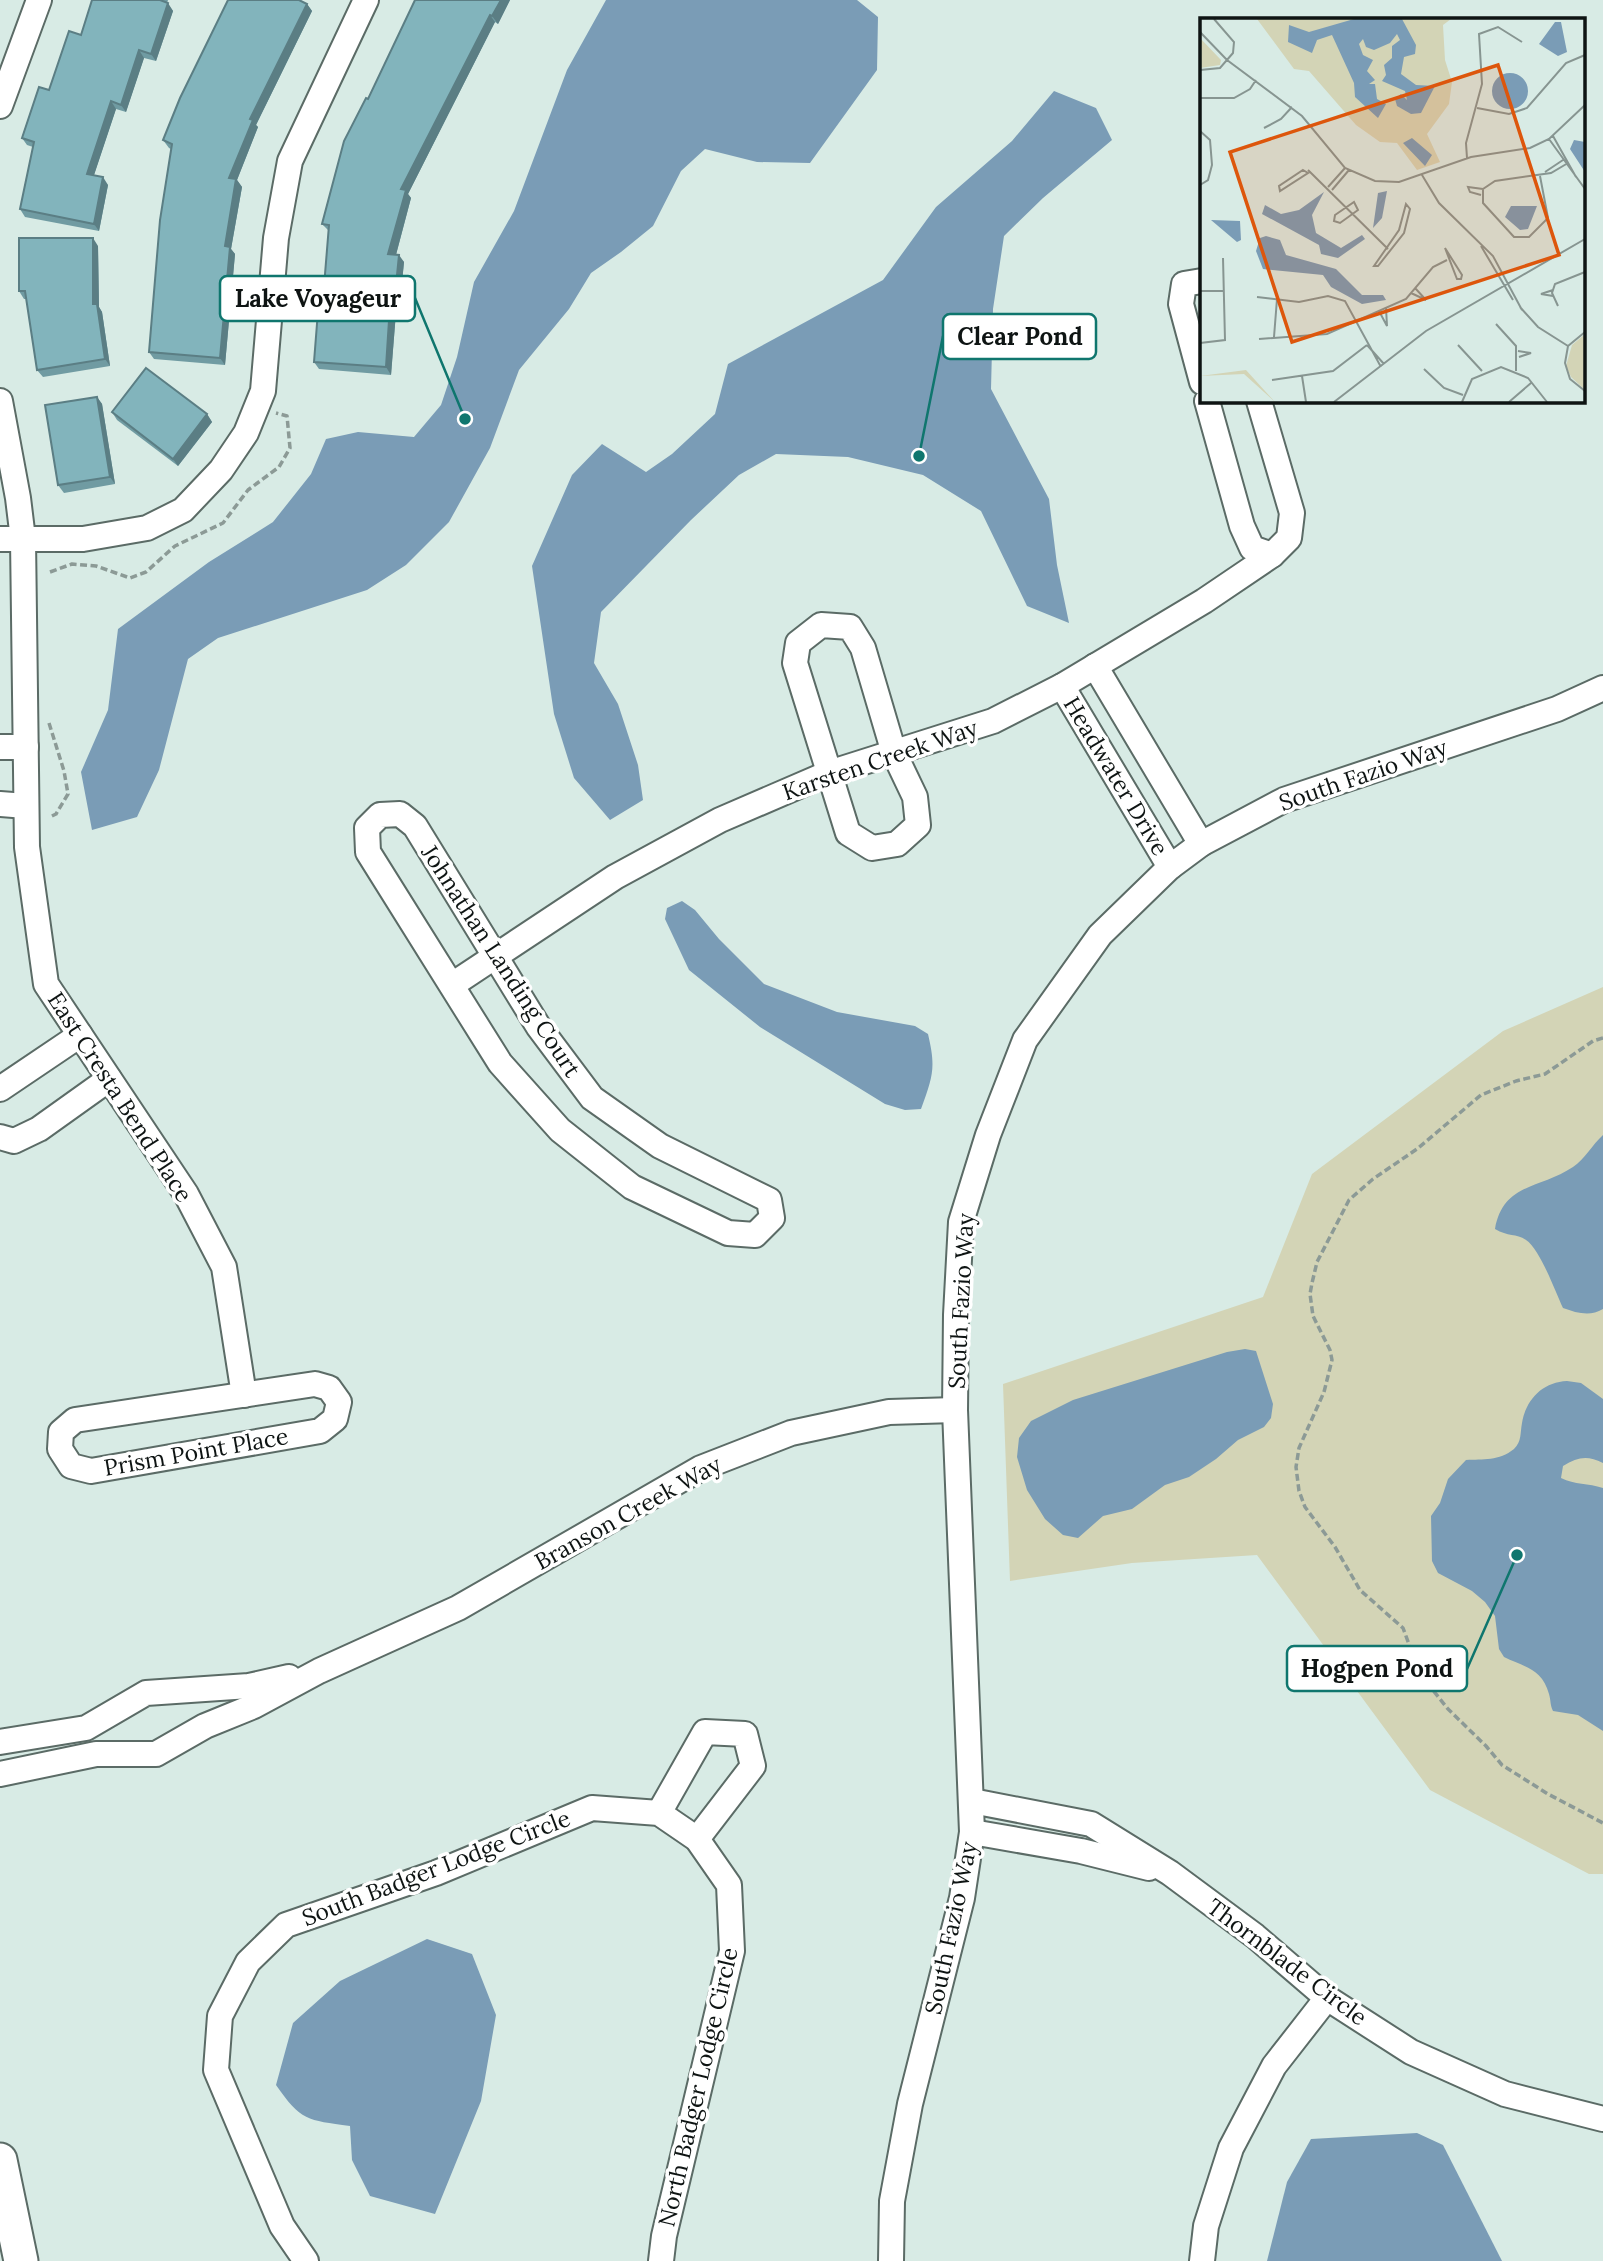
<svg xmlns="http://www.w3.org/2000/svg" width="1603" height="2261" font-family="Lora,serif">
<rect width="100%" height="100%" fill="#d8ebe5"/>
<path fill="#d3d4b6" d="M1603,987V1874H1589L1430,1790L1257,1555L1132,1563L1010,1581L1003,1384L1263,1297L1312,1174L1503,1031Z"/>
<g fill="#7a9cb6">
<path d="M606,0H857L878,17L877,70L810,163L757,162L705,149L681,171L653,226L621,252L591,273L569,309L519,370L490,448L449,522L406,565L367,590L218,638L188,659L159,770L137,817L92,830L81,772L108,710L118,629L209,562L273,522L311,474L326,439L358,432L414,437L441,405L457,357L474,282L514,211L567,70Z"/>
<path d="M1054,91L1096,108L1112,140L1043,198L1004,236L993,309L991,389L1049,499L1057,565L1069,623L1027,606L981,511L923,475L848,457L776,454L739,475L691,520L601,612L594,663L618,704L638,765L643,800L610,820L574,778L554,714L532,566L572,475L602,444L646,472L672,454L715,414L728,364L883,280L936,207L1012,141Z"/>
<path d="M682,901L695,910L719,939L764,984L837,1012L915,1026L928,1034C936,1068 933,1076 921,1109L905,1110L885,1104L760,1027L689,970L665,919L667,908Z"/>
<path d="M1603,1135V1309C1590,1317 1577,1313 1563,1308C1555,1291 1540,1249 1526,1240C1516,1233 1508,1237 1495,1229C1503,1183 1540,1189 1573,1167C1585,1159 1592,1145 1603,1135Z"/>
<path d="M1245,1349L1256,1351L1273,1404L1271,1418L1264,1427L1238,1440L1216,1459L1189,1477L1165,1485L1132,1509L1103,1516L1078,1538L1063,1535L1045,1519L1027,1490L1017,1457L1019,1438L1031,1421L1073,1400L1227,1352Z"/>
<path d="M1567,1381L1581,1383L1603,1399V1463C1587,1455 1578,1457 1563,1466L1561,1478C1575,1485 1588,1483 1603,1488V1731L1578,1715L1553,1711C1550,1705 1551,1701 1549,1694C1542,1668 1524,1667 1504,1657L1499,1649L1495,1616L1485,1602L1472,1591L1438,1573L1432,1561L1431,1516L1440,1503L1448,1479L1466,1460C1483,1459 1499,1461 1514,1449C1522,1441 1520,1433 1522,1423C1526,1399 1543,1382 1567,1381Z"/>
<path d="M427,1939L472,1954L496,2015L481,2101L435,2214L370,2196L352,2160L350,2126C307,2120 301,2121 276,2085L293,2023L340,1981Z"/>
<path d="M1417,2133L1443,2145L1502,2261H1267L1287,2182L1311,2139Z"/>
</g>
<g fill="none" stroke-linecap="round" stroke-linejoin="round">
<defs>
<g id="street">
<path d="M0,106L39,0"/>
<path d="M1202,281L1184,284L1181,304L1202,382"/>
<path d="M0,401L18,498L23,539L27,847L46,984L186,1194L224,1267L244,1395"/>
<path d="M1207,401L1242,526L1252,548L1272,555"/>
<path d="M0,539H83L147,528L183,510L221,470L246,433L263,391L276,238L290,161L366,0"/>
<path d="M821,625L850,627L863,648L894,753L915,797L918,825L897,844L872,848L848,833L795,663L798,643Z"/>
<path d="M1095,666L1201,844"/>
<path d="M1062,686L1170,867"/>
<path d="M0,747H26"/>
<path d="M0,804L26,806"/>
<path d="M400,814L415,826L538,1026L592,1098L660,1146L769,1200L772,1218L755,1235L728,1233L632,1187L560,1130L500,1063L368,852L367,828L380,815Z"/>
<path d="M452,985L615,877L720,820L829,773L993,721L1062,686L1204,601L1272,555L1289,538L1292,513L1259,401"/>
<path d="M0,1089L80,1035"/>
<path d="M0,1137L14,1141L39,1129L109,1079"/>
<path d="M315,1384L329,1388L339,1402L335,1419L320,1431L91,1471L71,1466L60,1449L61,1432L75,1420Z"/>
<path d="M0,1742L86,1728L146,1693L249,1686L289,1677"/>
<path d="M0,1774L96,1754H156L205,1726L254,1706L319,1671L458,1608L701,1468L791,1433L889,1412L955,1410"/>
<path d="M972,1801L1091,1824L1170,1873L1255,1936L1327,1998L1411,2052L1505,2094L1603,2119"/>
<path d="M659,1813L705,1732L745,1734L753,1766L697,1839"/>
<path d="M972,1832L1081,1851L1149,1868"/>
<path d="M306,2261L282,2226L216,2070L220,2016L248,1962L286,1925L436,1873L592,1808L659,1813L697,1839L729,1885L732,1951L664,2236L661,2261"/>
<path d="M891,2261L892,2201L910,2104L962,1898L972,1832L955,1410L956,1315L961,1222L988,1135L1025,1040L1100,935L1170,867L1201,844L1284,800L1557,709L1603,688"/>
<path d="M1202,2261L1206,2226L1231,2148L1274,2066L1327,1998"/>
</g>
<path id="secondary" d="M0,2160L21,2261"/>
</defs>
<use href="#street" stroke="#5b6b66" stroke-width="28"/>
<use href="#secondary" stroke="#5b6b66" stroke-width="37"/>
<g stroke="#8c9a96" stroke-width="3.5" stroke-dasharray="7 3.5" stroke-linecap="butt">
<path d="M50,572L72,564L96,566L130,578L146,572L175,546L223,523L248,490L279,467L290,448L287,416L276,413"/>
<path d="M49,723L64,771L68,794L56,814L50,817"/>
<path d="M1603,1038L1593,1041L1545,1074L1516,1081L1481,1095L1417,1149L1373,1179L1349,1200L1317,1262L1312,1283L1310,1294L1313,1316L1330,1350L1332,1360L1324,1392L1299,1448L1296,1467L1299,1491L1305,1507L1335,1547L1360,1590L1403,1628L1420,1674L1448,1709L1486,1746L1502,1765L1548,1794L1603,1823"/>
</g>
<use href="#street" stroke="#fff" stroke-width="24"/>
<use href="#secondary" stroke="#fff" stroke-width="33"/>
</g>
<g fill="#709ba2">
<path d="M92,0H168L167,3L173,11L156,61L144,58L126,112L116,109L94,175L108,185L99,231L25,217L20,209L33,147L27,145L22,138L81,35Z"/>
<path d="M415,0H510L498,24L495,22L408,194L411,198L396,255L404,262L399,313L396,312L391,375L319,369L314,362L322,311L329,231L322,224L368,99Z"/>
<path d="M307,4L312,11L256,125L258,127L237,180L242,187L231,249L235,254L225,365L154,359L149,352L171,149L169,148L163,140Z"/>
<path d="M98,246L99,307L102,312L110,366L43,377L37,370L26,299H24L19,291Z"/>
<path d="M97,397L102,404L115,484L64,493L58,485Z"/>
<path d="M112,412L207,414L212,422L178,466L117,420Z"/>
</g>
<g fill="#5b7e84">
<path d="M501,0H510L498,24L492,16Z"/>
<path d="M168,3L173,11L156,61L151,54Z"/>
<path d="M307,4L312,11L256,125L258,127L237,180L242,187L231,249L235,254L225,365L220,358L229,178L250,119Z"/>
<path d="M490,15L495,22L408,194L411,198L394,262L388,254L401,189Z"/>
<path d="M139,50L144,58L126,112L121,105Z"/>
<path d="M111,101L116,109L92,181L87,174Z"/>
<path d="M103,177L108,185L99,231L94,224Z"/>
<path d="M93,238L98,246L99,307L102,312L110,366L105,359L93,304Z"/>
<path d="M399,255L404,262L399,313L394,305Z"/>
<path d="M390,305L396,312L391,375L386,367Z"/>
<path d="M97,397L102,404L115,484L110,477Z"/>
<path d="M207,414L212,422L178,466L173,459Z"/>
</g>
<g fill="#82b4bc" stroke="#5b7e84" stroke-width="2">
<path d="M92,0H160L168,3L151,54L139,50L121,105L111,101L87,174L103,177L94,224L20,209L34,142L22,138L39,87L49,90L69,31L81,35Z"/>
<path d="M228,0H299L307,4L250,119L253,120L229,178L236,179L225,246L230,247L220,358L149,352L160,220L172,144L163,140L180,98Z"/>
<path d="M415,0H501L492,16L490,15L401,189L406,190L388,254L399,255L394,305H390L386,367L314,362L318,311H322L329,225L322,224L344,141L366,98L368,99Z"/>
<path d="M19,238H93V304H97L105,359L37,370L25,291H19Z"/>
<path d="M146,368L207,414L173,459L112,412Z"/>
<path d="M97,397L110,477L58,485L45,405Z"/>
</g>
<g text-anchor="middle" stroke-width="7" stroke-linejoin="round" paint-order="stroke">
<g font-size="23" fill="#0e1413" stroke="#fff">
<text transform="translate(880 760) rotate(-19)" y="8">Karsten Creek Way</text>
<text transform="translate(1363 775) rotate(-19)" y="8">South Fazio Way</text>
<text transform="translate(1116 776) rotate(59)" y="8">Headwater Drive</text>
<text transform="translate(501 961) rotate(57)" y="8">Johnathan Landing Court</text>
<text transform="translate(120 1097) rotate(57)" y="8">East Cresta Bend Place</text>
<text transform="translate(961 1301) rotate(-87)" y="8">South Fazio Way</text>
<text transform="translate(196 1452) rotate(-10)" y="8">Prism Point Place</text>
<text transform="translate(628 1513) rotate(-29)" y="8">Branson Creek Way</text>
<text transform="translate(436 1868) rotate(-21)" y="8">South Badger Lodge Circle</text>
<text transform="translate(951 1928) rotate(-78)" y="8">South Fazio Way</text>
<text transform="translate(1287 1962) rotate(37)" y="8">Thornblade Circle</text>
<text transform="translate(698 2087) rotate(-77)" y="8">North Badger Lodge Circle</text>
</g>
</g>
<g transform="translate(1200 18)">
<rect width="385" height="385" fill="#d8ebe5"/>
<path d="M57,1H251L243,7L245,42L252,64L249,86L227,116L240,144L217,152L197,125L180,124L156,107L109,53L94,51ZM0,20L21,42L20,47L0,50ZM385,316V372L371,359L366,348L372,327ZM46,352L75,384L44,356L0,358Z" fill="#d3d4b6"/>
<path d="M154,1H202L216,27L215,36L204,39L201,56L216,67L235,68L221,95L211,96L197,88L195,81L201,76L207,82L205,73L182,63L186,57L184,47L192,40V28L200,22L197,16L190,25L174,32L166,29L163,21L159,26L163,37L173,42L167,53L175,62L169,66H175L177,81L186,86L178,100L155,79L154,65L132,17L117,22L112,35L88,24L89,7L109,14ZM355,4H361L367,34L358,38L339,26ZM292 73a18 18 0 1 1 36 0a18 18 0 1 1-36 0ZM212,120L232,137L225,148L203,125ZM374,122L385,124V154L370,131ZM187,173L182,200L173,210L178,175ZM124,174L112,197L116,215L141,230L162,217L165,221L138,240L121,236L119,227L62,196L65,187L81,196L99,192ZM311,188H337L328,211L320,212L305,199ZM11,202L40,203L41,222L37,224ZM66,218L80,222L86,237L136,251L162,277H183L186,282L162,286L131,269L123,257L63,251L56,233L60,220Z" fill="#7a9cb6"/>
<path fill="none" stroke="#879591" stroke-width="2" d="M0,14L27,42L102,98L145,150L175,163L199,164L271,139L330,130L349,121L385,87M0,52L20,50L33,35L34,24L14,1M0,80H34L50,71L56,62M277,90L309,96L327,90L366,45L385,37M64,110L81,101L92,89M0,113L10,122L12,147L8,162L0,167M353,118L376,159M349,121L385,171M267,140L266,125L282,66L279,16L298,9L322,24M103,152L108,155L80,173L79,168ZM108,152L188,231M345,154L363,142M222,157L239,185L293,238L322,292M340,158L348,200L329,219H314L283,185V171L295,163L351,155L368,145M128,169L145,150M132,172L149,152M281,177L270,174L268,169L283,171M154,184L158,192L140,205L134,203L135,197ZM206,186L210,191L204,215L178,248H174L199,212ZM281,228L313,282M245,230L262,257L261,261H257ZM353,272L341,276L353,278M0,273H24M211,275L226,282L215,270M57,279L99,284L128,278L145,283L181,349M358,288L352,275L355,266L385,254M320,289L338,309L368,328M179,293L187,308L186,290M296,306L316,328V353M385,314L368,328L365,345L370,361L385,373M74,319L77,281M59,321L127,316L206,281L233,249L247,242M0,325L25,322L23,240M167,327L184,346M258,327L282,353M318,333L331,335L319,339M224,351L244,370L263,377M102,358L106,384M72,362L133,353L167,327M134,384L226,313L385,221M262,384L272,361L301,349L328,360L347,384M309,384L331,365"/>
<path fill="#dd560c" fill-opacity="0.15" stroke="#dd560c" stroke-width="3.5" d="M298,47L359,237L92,324L30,134Z"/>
<rect width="385" height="385" fill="none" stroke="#0e1413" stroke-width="3.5"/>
</g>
<path fill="none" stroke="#0f766e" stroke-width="2.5" d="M465 419L415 298M919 456L943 336M1517 1555L1467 1669"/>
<g fill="#0f766e" stroke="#fff" stroke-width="2.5">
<circle cx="465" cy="419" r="7"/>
<circle cx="919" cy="456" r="7"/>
<circle cx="1517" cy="1555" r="7"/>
</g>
<g fill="#fff" stroke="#0f766e" stroke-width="2.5">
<rect x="220" y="276" width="195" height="45" rx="7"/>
<rect x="943" y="314" width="153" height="45" rx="7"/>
<rect x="1287" y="1646" width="180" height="45" rx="7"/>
</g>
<g font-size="24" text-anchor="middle" font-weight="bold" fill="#0e1413">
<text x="318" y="307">Lake Voyageur</text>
<text x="1020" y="345">Clear Pond</text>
<text x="1377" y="1677">Hogpen Pond</text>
</g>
</svg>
